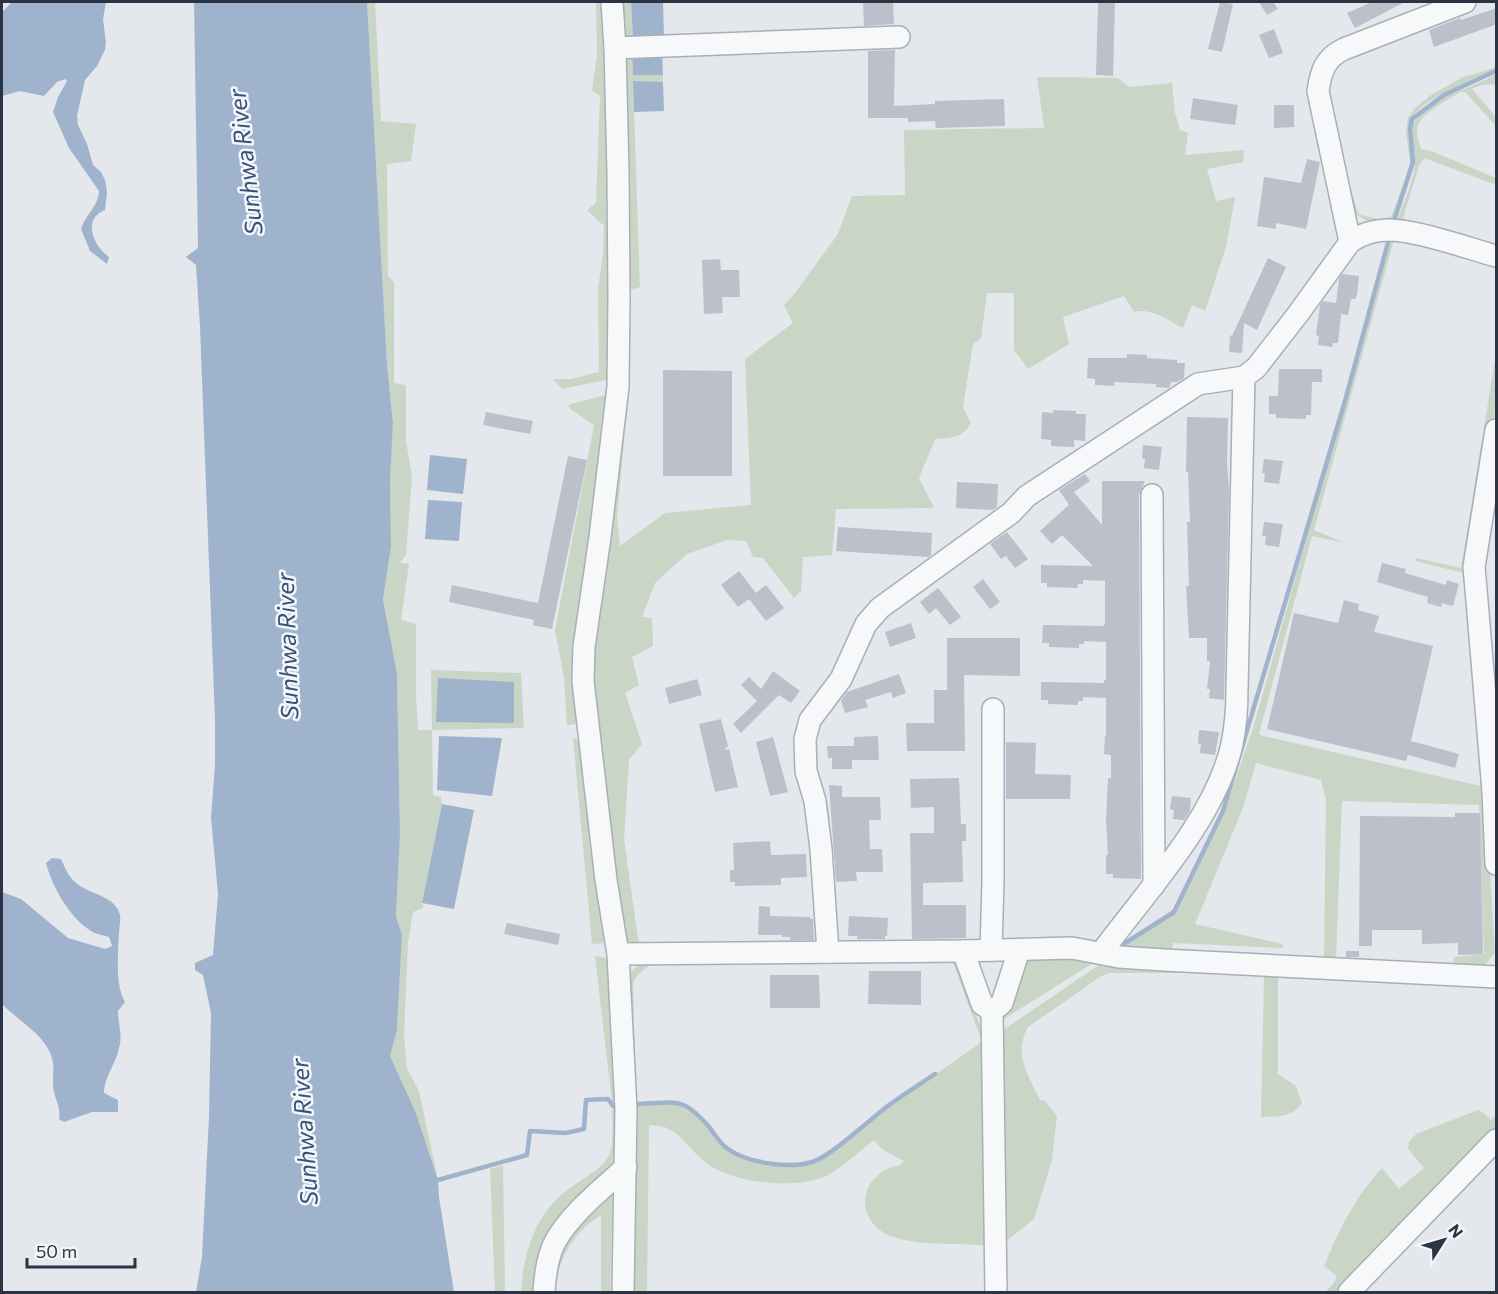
<svg xmlns="http://www.w3.org/2000/svg" width="1498" height="1294" font-family="Commissioner,sans-serif">
<rect width="100%" height="100%" fill="#e4e7ec"/>
<g fill="#c9d6c5">
<path d="M367,2H375L381,121L416,124L411,161L387,164L388,276L394,282V383L406,385V441L412,477L406,555L400,563L409,564L401,620L416,624V697L418,730H432L431,670L521,673L524,728L432,730L433,795L441,797L442,804L422,903L423,908L413,912L408,942L404,1036L407,1068L419,1091L438,1180L416,1113L390,1056L397,1030L402,935L396,916L400,834L397,674L383,599L391,547L390,479L393,424L387,364Z"/>
<path d="M596,2H607L610,379L562,389L553,379H571L599,372L598,288L603,255L604,226L587,210L596,203L600,96L592,90L597,55Z"/>
<path d="M620,2H631L633,37L623,36Z"/>
<path d="M632,52L633,75H663V82H633L640,287L629,290L623,59Z"/>
<path d="M1343,58C1339,62 1334,68 1332,73C1324,103 1348,183 1359,214L1378,219L1391,217L1408,172L1410,161L1406,133L1408,118L1415,108L1431,95L1463,77L1491,69L1496,66V69C1474,84 1427,94 1412,118C1403,131 1413,150 1412,164C1410,184 1399,204 1393,222L1365,220L1356,214L1334,141L1325,72Z"/>
<path d="M1496,74V86C1489,82 1480,85 1472,89L1496,117V126L1465,92H1460C1449,100 1422,113 1418,125C1415,133 1419,142 1421,149L1431,151L1496,178V185L1424,158L1419,166L1403,218L1485,245L1397,222C1403,203 1413,184 1415,164C1416,151 1407,130 1416,119C1435,93 1472,90 1496,74Z"/>
<path d="M1037,77L1118,78L1129,87L1172,83L1175,113L1180,130L1188,133L1185,155L1244,150L1243,162L1207,169L1216,201L1235,197L1226,247L1205,311L1192,305L1183,328C1169,321 1151,307 1134,312L1124,296L1063,317L1069,344L1028,369L1014,350V293H987L981,338L973,344L963,407L971,423C962,439 952,437 935,439L919,478L934,508L836,509L832,555L803,557L801,591L794,598L763,558L753,557L746,541L727,540L687,554L655,583L642,617L652,618L653,646L632,657L639,685L625,693L642,744L629,760L624,839L639,946L627,941L623,933L594,680V639L624,407L627,409L617,519L620,546L665,513L751,505L745,359L793,323L784,305L795,293L838,234L852,196L905,195L904,130L1044,128Z"/>
<path d="M1393,232L1395,236L1314,530L1345,543L1312,536L1259,734L1263,736L1485,787L1495,953L1483,967L1458,966L1454,963V957L1484,954L1479,805L1342,801L1336,958H1324L1326,800L1321,780L1256,763L1243,808L1195,924L1282,944L1283,948L1173,943L1172,951L1121,949L1177,911L1225,810L1253,728Z"/>
<path d="M1496,354V406L1468,574L1415,561L1416,558L1461,568Z"/>
<path d="M609,394L579,721L577,724L567,725L564,677L555,630L594,425L570,409L568,405Z"/>
<path d="M573,738L581,740L606,943L592,944Z"/>
<path d="M595,956L607,958L620,1103H612Z"/>
<path d="M1030,956L1091,959L1093,963L1001,1021L1022,964Z"/>
<path d="M947,959L957,960L985,1039L988,1246C955,1241 882,1252 868,1215C864,1206 864,1197 868,1188C872,1179 883,1170 892,1167C898,1165 900,1166 904,1161L882,1149L874,1140C861,1150 835,1174 821,1178C789,1189 732,1183 705,1162C692,1152 682,1135 667,1128C662,1126 654,1126 649,1125L647,1292H628L629,975C638,963 643,963 657,963C646,966 639,972 633,982L636,1105L666,1102L684,1106L703,1121L727,1150L748,1159L768,1164L799,1166L815,1162L827,1155L891,1105L982,1042L953,963Z"/>
<path d="M1106,960L1491,981V986L1278,975V1074L1296,1086L1302,1103C1292,1118 1277,1116 1261,1117L1264,977L1262,973H1109L1100,977L1028,1027C1013,1055 1028,1074 1040,1100L1045,1101L1057,1116L1052,1160L1034,1219L999,1247L996,1035Z"/>
<path d="M612,1109L620,1110C619,1122 620,1152 615,1161C605,1177 587,1188 574,1200C549,1221 536,1261 534,1292H521C524,1250 535,1214 570,1188C581,1179 599,1171 607,1159C615,1146 612,1124 612,1109Z"/>
<path d="M1478,1110L1484,1113L1491,1120L1496,1115V1128L1426,1197L1335,1292H1325L1334,1283L1337,1276L1324,1266C1339,1230 1355,1197 1382,1168L1399,1189L1424,1168L1408,1149L1409,1142L1416,1134Z"/>
<path d="M503,1165L505,1292H495L490,1169Z"/>
<path d="M613,1188L610,1292H601V1215C573,1233 557,1259 556,1292H548L556,1250Z"/>
</g>
<g fill="#9fb4cc">
<path d="M12,2H106L103,19L106,43L105,50L97,66L85,80L77,116L78,125L87,144L93,165L101,172L105,180L107,192L105,210C82,219 93,246 109,257L107,264L90,251L81,229C86,214 98,207 99,191L69,148L53,112L58,97L67,81L65,79L57,82L44,96L20,91L2,96V12Z"/>
<path d="M194,2H367L387,364L393,424L390,479L391,547L383,599L397,674L400,834L396,916L402,935L397,1030L390,1056L416,1113L438,1180L439,1197L454,1292H196L202,1257L209,1116L211,1013L203,975L195,970V963L213,955L218,894L211,818L215,764V721L200,327L196,265L186,257L198,248Z"/>
<path d="M631,2H663L664,37H633Z"/>
<path d="M662,51L663,75H633L632,52Z"/>
<path d="M633,81L663,82L664,111L634,112Z"/>
<path d="M430,455L467,459L463,494L427,490Z"/>
<path d="M428,500L462,502L459,541L425,539Z"/>
<path d="M438,678L514,682V723L436,722Z"/>
<path d="M439,736L502,738L492,796L437,790Z"/>
<path d="M442,804L474,810L454,909L422,903Z"/>
<path d="M52,858L61,859C65,868 68,876 76,883C89,894 116,896 120,915C121,920 119,928 119,933C118,952 115,986 125,1002L118,1011C118,1024 123,1035 119,1048C116,1064 104,1077 104,1093L118,1100V1112H92L64,1122L59,1119C61,1109 56,1101 54,1092C52,1082 54,1073 53,1063C49,1036 19,1022 2,1004V892L21,899L68,938L105,949L112,946L109,937C103,935 95,934 91,931C70,918 52,887 46,863Z"/>
</g>
<g fill="none" stroke-linecap="round" stroke-linejoin="round">
<g stroke="#9fb4cc" stroke-width="4.5">
<path d="M1393,224L1413,162L1410,129L1412,119L1444,95L1496,71"/>
<path d="M1116,949L1174,912L1223,811L1345,401L1390,235"/>
<path d="M638,1104C676,1103 682,1095 710,1128C715,1135 721,1145 728,1149C747,1163 790,1169 812,1162C833,1155 870,1119 889,1105C904,1094 920,1084 935,1074"/>
<path d="M438,1180L527,1155L530,1131L566,1133L584,1129L586,1100L608,1099L613,1106L620,1107"/>
</g>
</g>
<g fill="#bbc0ca">
<path d="M863,2H893L894,24L864,26Z"/>
<path d="M1098,2H1115L1113,76L1096,75Z"/>
<path d="M1220,2L1233,4L1222,52L1208,49Z"/>
<path d="M1259,2H1273L1278,9L1267,15Z"/>
<path d="M1372,2H1405L1355,28L1347,13Z"/>
<path d="M1497,8V24L1434,47L1429,30L1460,18L1461,20Z"/>
<path d="M1274,29L1283,53L1269,58L1259,35Z"/>
<path d="M895,50L894,106L935,104V101L1004,99L1005,126L936,128L935,121L908,122V118H868V51Z"/>
<path d="M1193,98L1238,105L1235,125L1190,119Z"/>
<path d="M1274,105H1294V127L1274,128Z"/>
<path d="M1307,159L1320,162L1306,229L1276,223V229L1257,226L1264,177L1301,183Z"/>
<path d="M1268,258L1286,267L1257,330L1244,323L1242,353L1229,352L1230,335L1232,336Z"/>
<path d="M720,259L721,270H739L740,297H722L723,313L704,314L702,260Z"/>
<path d="M1342,274L1359,276L1357,295L1355,299H1351L1348,315L1341,314L1338,343H1333L1332,347L1318,345L1319,336L1316,335L1320,305L1323,301L1336,303L1339,279Z"/>
<path d="M1127,354L1147,355V358L1177,360V363H1185L1184,378L1177,382H1171L1169,388L1156,387V384L1114,382V386L1095,385V379L1087,378L1088,358H1127Z"/>
<path d="M1279,369H1322V382H1312L1311,415H1306V419L1276,418V414H1269V396H1278Z"/>
<path d="M663,370L732,371V476H663Z"/>
<path d="M1053,410L1076,411V414H1086L1085,441L1074,440V447L1051,446V440L1041,439L1042,412L1053,413Z"/>
<path d="M486,412L533,421L530,434L483,425Z"/>
<path d="M1187,417L1228,418L1227,463L1229,491L1224,700L1209,698L1210,689H1207L1210,661H1207V638H1189L1186,586H1189L1187,522H1190L1188,472H1186Z"/>
<path d="M1143,445L1162,447L1159,470L1144,468L1145,459L1142,458Z"/>
<path d="M568,456L587,460L552,629L533,625L534,620L449,602L452,585L538,603Z"/>
<path d="M1264,459L1283,461L1279,484L1264,482L1265,473H1262Z"/>
<path d="M1085,474L1090,481L1074,492L1102,525V481H1145L1139,495L1141,879L1113,878V874H1106V855H1108L1106,821L1108,778H1111V755L1104,754L1105,736H1106V698L1083,697V701H1078V705L1048,704V700H1041V682L1104,683V680H1106V642L1084,641V644H1079V648L1049,647V643H1042L1043,625L1104,626L1105,623V581L1083,580V584H1078L1077,588L1047,587V583H1041V565L1093,566L1062,535L1052,544L1040,531L1069,505L1059,490Z"/>
<path d="M957,482L998,484L997,507L993,510L956,508Z"/>
<path d="M1264,522L1283,524L1279,547L1265,545L1266,536H1262Z"/>
<path d="M838,527L932,533L931,555L929,557L836,551Z"/>
<path d="M1007,532L1028,559L1015,568L1006,556L1001,559L990,544Z"/>
<path d="M1382,563L1406,569L1405,573L1446,585L1447,580L1459,584L1453,606L1442,603L1441,607L1427,603L1428,597L1377,582Z"/>
<path d="M739,571L756,593L766,585L784,608L766,621L749,599L738,607L721,585Z"/>
<path d="M983,579L1000,602L990,609L973,587Z"/>
<path d="M938,588L961,617L950,625L936,608L929,614L920,602Z"/>
<path d="M1344,600L1359,604L1358,610L1379,616L1374,632L1433,646L1411,741L1459,754L1455,768L1408,755L1406,761L1267,729L1294,613L1338,623Z"/>
<path d="M911,623L916,638L890,647L885,632Z"/>
<path d="M947,638H1020V676L964,675L965,751H907L906,723H934V690H947Z"/>
<path d="M773,671L800,691L791,703L779,695L741,733L733,724L757,701L741,685L749,677L761,689Z"/>
<path d="M899,674L906,693L893,698L891,692L865,700L868,707L845,713L841,701L847,692Z"/>
<path d="M697,679L702,695L669,704L665,688Z"/>
<path d="M721,719L728,746L724,750L729,749L738,787L715,792L699,724Z"/>
<path d="M1199,730L1219,732L1215,755L1200,753L1201,744H1198Z"/>
<path d="M878,736L879,760H852V769H832V758H828L827,746H854V737Z"/>
<path d="M773,737L788,792L770,796L756,742Z"/>
<path d="M1006,742L1036,743L1035,774L1071,775L1070,799H1006Z"/>
<path d="M959,778L961,824H966V841H962L963,882L923,883V905H966V938L912,939L910,833H934V807L911,808L910,779Z"/>
<path d="M829,785L842,786V797H880L881,820H869L870,849H882L883,872H856L857,881L836,882Z"/>
<path d="M1172,796L1191,798L1190,811L1184,820L1173,819L1174,810L1170,809Z"/>
<path d="M1455,813H1480L1483,954L1458,955V943L1422,944V930H1372V946H1359L1360,816L1455,817Z"/>
<path d="M770,841L771,855L806,854L807,877L781,878V885L735,886V882H730V870H734L733,843Z"/>
<path d="M759,906L770,907V916L810,917V919H813L814,940H790V937H782V935H758Z"/>
<path d="M849,916L888,918L887,936H885V939H857V936H848Z"/>
<path d="M507,923L560,934L558,945L504,934Z"/>
<rect x="1346" y="951" width="13" height="6"/>
<path d="M869,971H921V1005L868,1004Z"/>
<path d="M770,975H819L820,1008H770Z"/>
</g>
<g fill="none" stroke-linecap="round" stroke-linejoin="round">
<defs>
<g id="minor">
<path d="M612,2L615,48L618,172L619,298L618,387L600,537L584,647L583,681L606,880L618,954L626,1109L623,1292"/>
<path d="M615,48L899,37"/>
<path d="M1350,242L1318,91C1321,71 1325,58 1344,49L1465,2"/>
<path d="M1496,430L1474,567L1477,601L1493,791L1496,799"/>
<path d="M1152,495L1154,885"/>
<path d="M1493,791L1496,864"/>
<path d="M991,950L993,881V709"/>
<path d="M963,951L982,1004C989,1010 996,1010 1002,1003L1019,950"/>
<path d="M828,952L821,849L815,801L806,771L805,739L810,720L841,679L866,624L880,608L1011,513L1027,496L1198,384L1244,377L1256,368L1298,314L1350,242C1361,234 1376,230 1390,230C1420,231 1467,248 1496,256"/>
<path d="M1101,953C1145,893 1216,818 1232,744C1236,725 1237,707 1237,689L1244,377"/>
<path d="M618,954L963,951L1072,948L1119,957L1164,960L1496,977"/>
<path d="M992,1009L996,1292"/>
<path d="M544,1292C545,1276 547,1257 555,1242C571,1213 602,1189 626,1167"/>
<path d="M1349,1292L1496,1140"/>
</g>
</defs>
<use href="#minor" stroke="#a9aeb7" stroke-width="24"/>
<use href="#minor" stroke="#f7f8fa" stroke-width="21"/>
</g>
<g text-anchor="middle" stroke-width="5" stroke-linejoin="round" paint-order="stroke">
<g font-size="24" font-style="italic" fill="#34527a" stroke="#f4f6f9">
<text transform="translate(246 162) rotate(-97)" y="8">Sunhwa River</text>
<text transform="translate(288 646) rotate(-92)" y="8">Sunhwa River</text>
<text transform="translate(305 1132) rotate(-94)" y="8">Sunhwa River</text>
</g>
</g>
<rect width="1498" height="1294" fill="none" stroke="#2b3445" stroke-width="6"/>
<g transform="translate(1444 1240) rotate(53)" stroke="#f4f6f9" stroke-width="4.5" paint-order="stroke">
<path d="M0-4.5L10 22L0 15L-10 22Z" fill="#2b3445"/>
<text y="-9" font-size="16" font-weight="bold" text-anchor="middle" fill="#2b3445">N</text>
</g>
<path d="M27 1258v9h108v-9" fill="none" stroke="#2b3445" stroke-width="3"/>
<text x="36" y="1258" font-size="18" fill="#2b3445" stroke="#f4f6f9" stroke-width="4.5" paint-order="stroke">50 m</text>
</svg>
